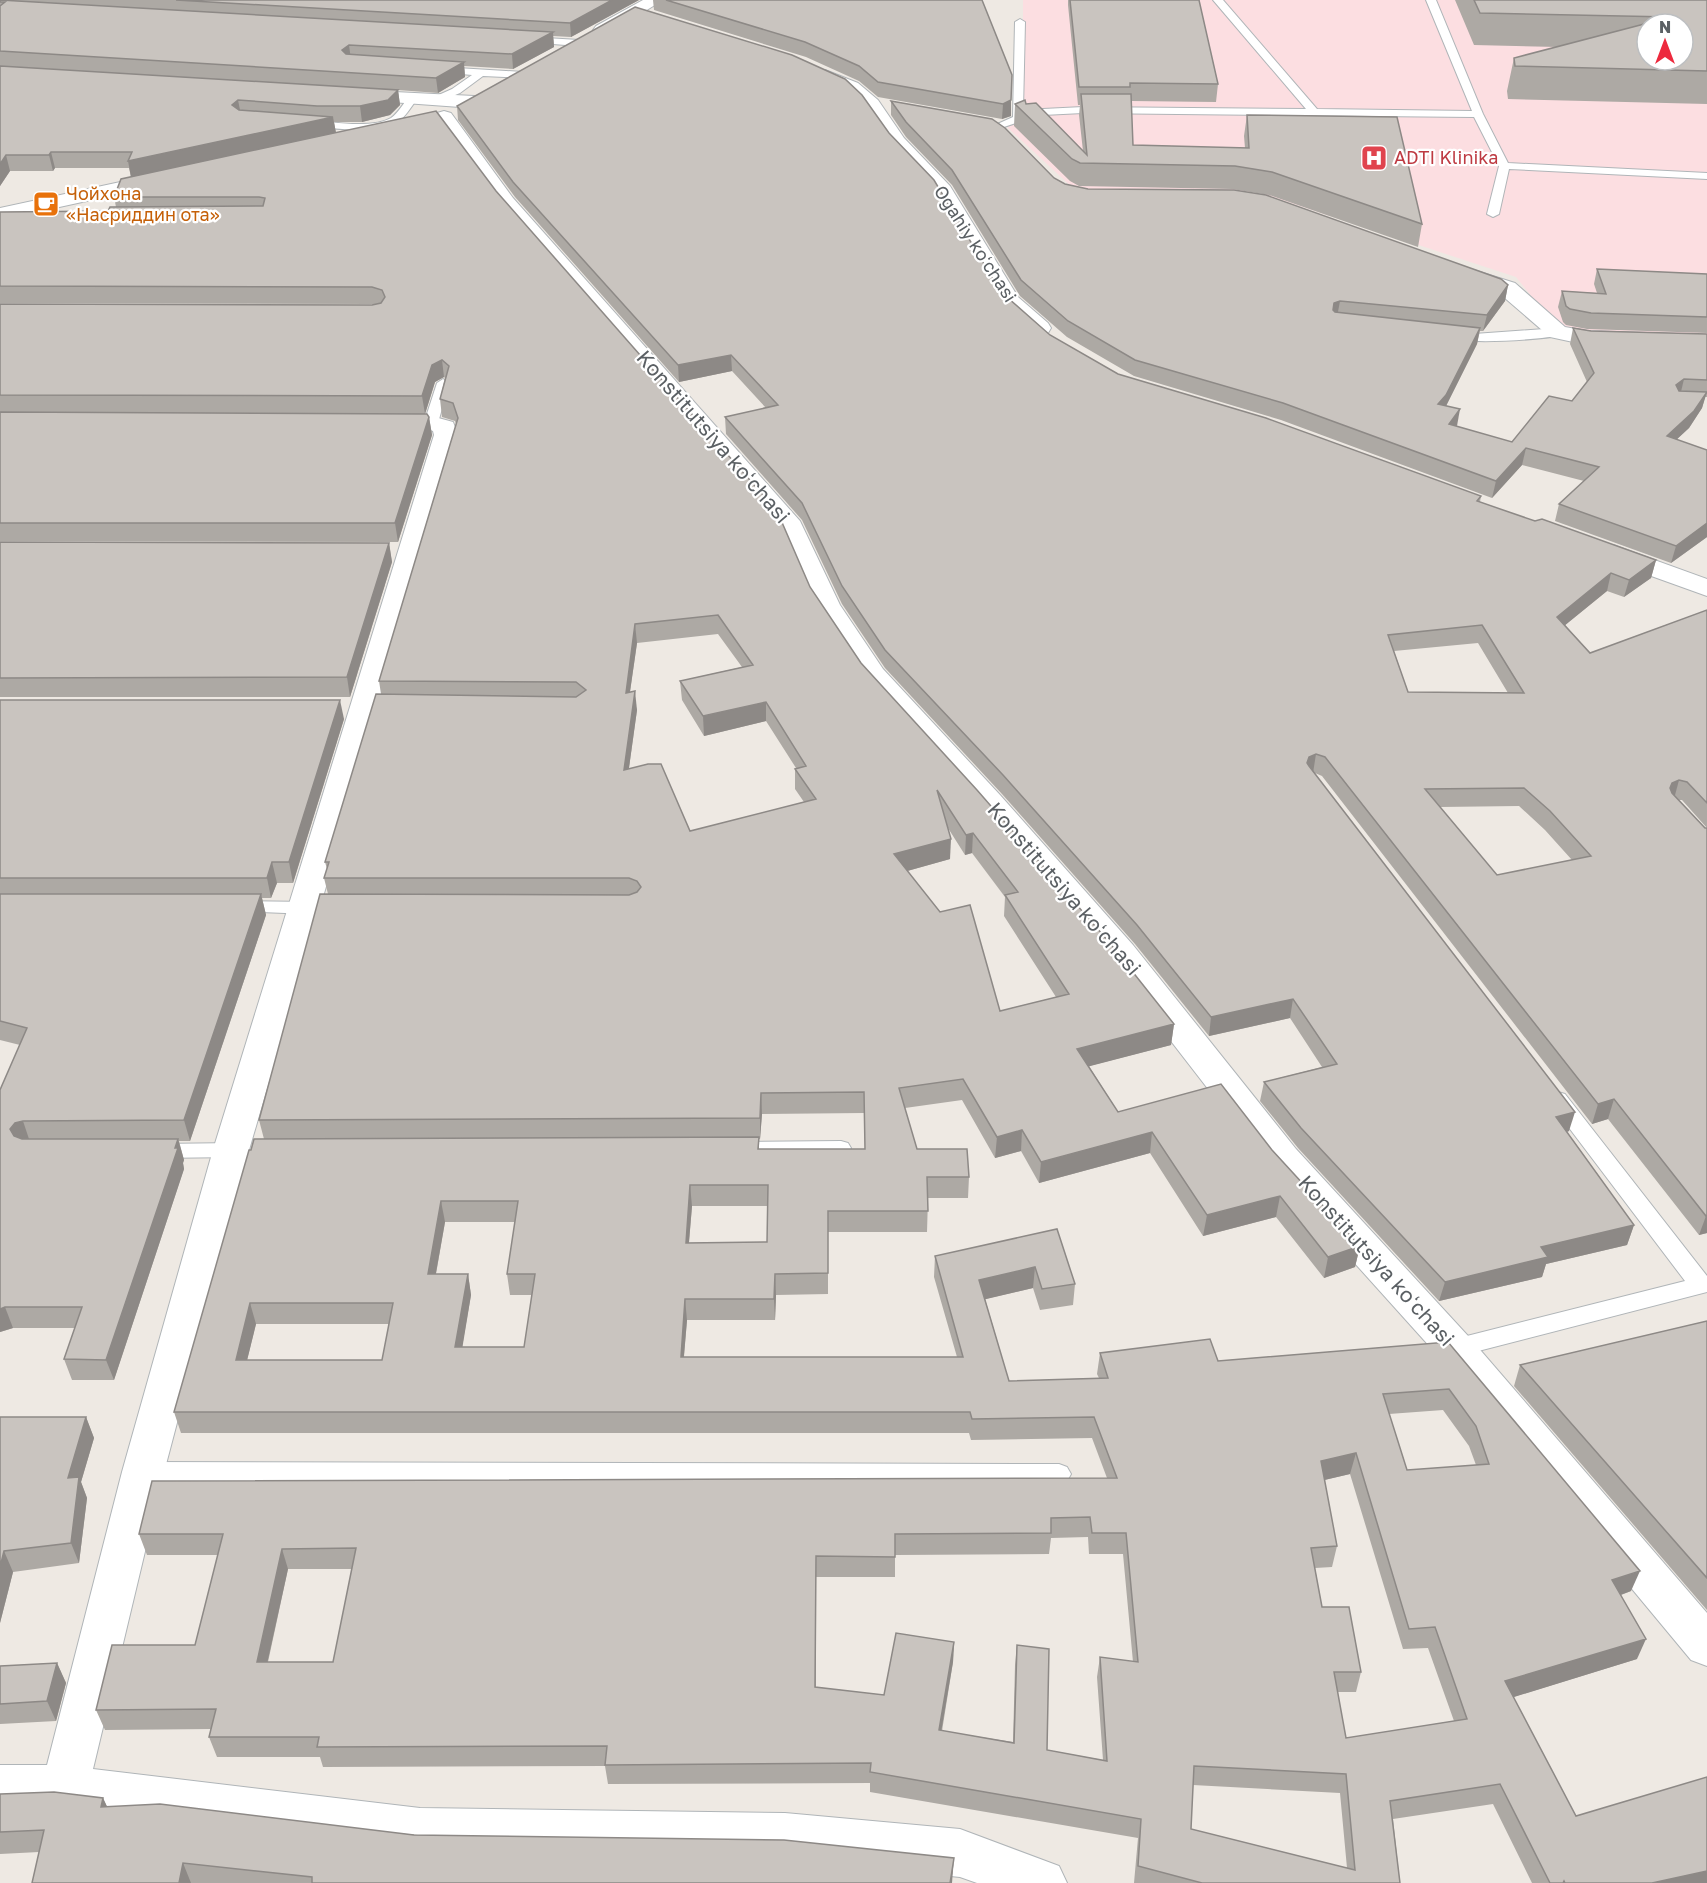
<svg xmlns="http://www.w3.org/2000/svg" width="1707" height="1883" font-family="'Golos Text',sans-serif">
<rect width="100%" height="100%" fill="#eee9e3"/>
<path fill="#fcdee1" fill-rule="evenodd" d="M1023,0H1707V337L1571,333L1552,322L1516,277L1257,192L1075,190L1006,126L1020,123L1023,105ZM1647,24H1683V60H1647Z"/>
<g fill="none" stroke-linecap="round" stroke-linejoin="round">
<defs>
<g id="lane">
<path d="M1213,0H1223L1317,109L1472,111L1426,0H1436L1483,114L1508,163L1707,173V179L1509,169L1499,214L1493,217L1487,214L1499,166L1474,117L1083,113L1023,116L1022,121L998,129L993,126L1013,117L1015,22L1020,19L1025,22L1023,110L1083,107L1306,109Z"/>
<path d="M529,37L579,40L584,43L579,46L526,42L524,40Z"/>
<path d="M441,67L523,72L528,75L523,78L483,76L460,93L436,103L432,102V98L452,89L472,75L438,72L436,70Z"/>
<path d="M409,96L418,98C412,105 407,115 400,120C380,136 334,128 310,126L305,123L310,120C331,122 372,129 391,118C398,113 404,103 409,96Z"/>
<path d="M1558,328L1562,329V335C1545,339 1460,346 1449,336L1455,332L1474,334Z"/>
<path d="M443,379L449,383L438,423L436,426H426L424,423L437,383Z"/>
<path d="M239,901L310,902L316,904L319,908L316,912L310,914L233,911L230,907L233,903Z"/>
<path d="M1558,1092L1565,1094L1707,1276V1292L1455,1357L1447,1354L1444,1348L1447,1342L1455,1339L1685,1281L1551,1104L1548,1099L1551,1094Z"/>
<path d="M841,1141L848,1143L851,1148L848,1153L841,1155L734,1156L727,1154L724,1149L727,1144L734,1142Z"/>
<path d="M236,1143L243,1145L246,1150L243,1155L236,1157L158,1158L151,1156L148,1151L151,1146L158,1144Z"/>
<path d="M143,1462L1059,1464L1067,1467L1071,1474L1067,1481L1059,1484L143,1482L135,1479L131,1472L135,1465Z"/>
</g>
<g id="street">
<path d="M643,0H663L608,34H596L593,30L596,26Z"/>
<path d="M825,70L858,83L878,100L904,138L950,186L1018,297L1048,323L1051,328L1048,333C1006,343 957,222 935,193C922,176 904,163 890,146C881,134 874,120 865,108C852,93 836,86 819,79L816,75L819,71Z"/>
<path d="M355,90L474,96L480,98L483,102L480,106L474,108L349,99L346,95L349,91Z"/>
<path d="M444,111L451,113L513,198L800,521L840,605L883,669L1000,795L1133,945L1296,1149L1469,1337L1707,1613V1666L1691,1660L1441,1359L1270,1169L1109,961L978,809L863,681L812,605L779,528L499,206L435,117L437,113Z"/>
<path d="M162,173L169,175L172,179L169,183L0,220V208Z"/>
<path d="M1464,267L1515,283L1565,327L1587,331L1707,335V349L1587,345L1550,337L1499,293L1456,278L1453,273L1456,268Z"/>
<path d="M386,415L431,416L453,422L458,435L249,1150L164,1472L93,1769L420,1808L785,1813L960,1829L1059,1866L1067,1883H977L960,1877L785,1859L420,1854L65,1811H0V1765H47L122,1472L213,1150L434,435L433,431L430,430L378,427L374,422L378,417Z"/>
<path d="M1613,545L1707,579V596L1604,559L1600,553L1604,547Z"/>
</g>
</defs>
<use href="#lane" stroke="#b0b5b8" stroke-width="2"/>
<use href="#street" stroke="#b0b5b8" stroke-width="2"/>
<use href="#lane" fill="#fff" fill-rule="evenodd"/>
<use href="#street" fill="#fff" fill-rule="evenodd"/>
</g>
<g fill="#ada9a4" fill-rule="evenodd">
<path d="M0,0H639L571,37L553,36L554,47L513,69L464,66L465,77L438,93L398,90L400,105L390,115L362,122H334L336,133L496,191L810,587L861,663L1174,1024L1171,1045L1089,1066L1118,1112L1272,1150L1360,1246L1355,1267L1324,1278L1276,1217L1203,1236L1150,1153L1039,1183L1021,1151L995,1158L962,1100L905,1108L917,1149L969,1177L968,1198H928L927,1232H828V1294L776,1295L775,1320H687L684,1357H957L934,1277L935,1256L1057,1229L1075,1284L1073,1305L1040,1310L1033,1288L985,1299L1009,1381L1099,1378L1097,1374L1100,1353L1218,1361L1448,1342L1631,1591L1621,1595L1637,1659L1513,1697L1576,1816L1707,1883H1532L1493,1804L1393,1819L1400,1883H1134L1138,1838L870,1792V1783L608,1784L605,1766L323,1767L320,1757H217L209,1737L211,1729L105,1730L96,1710L195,1645L218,1555H147L139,1534L1107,1478L1092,1438L971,1440L969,1433H181L174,1412L251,1150L264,1139L259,1120L328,894L324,878L327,869L325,862L381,694L379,681L456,424L455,421L442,417L440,399L445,378L444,377L435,382L425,414L59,413L429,417L432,435L398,542L0,541V304L372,305L376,304L0,303V212L108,211L116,207L114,197L131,177L129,168H55L53,171H10L0,186ZM718,634L742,667L680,681L682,700L704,736L766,721L796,768L795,769V789L804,802L690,831L629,768L637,710L630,692L637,643ZM948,828L965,855L972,853L1005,897L1004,916L1056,997L1000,1011L907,871L950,859ZM864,1113L865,1149H759V1139H760L762,1114ZM692,1206H768L767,1242L689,1243ZM445,1222H515L507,1274L510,1295H532L524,1347H462L471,1295L468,1274H436ZM256,1324H389L382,1360H247ZM1443,1410L1469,1446L1476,1465L1407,1470L1389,1414ZM1350,1474L1403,1649L1428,1648L1454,1721L1346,1738L1337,1692H1356L1361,1672L1322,1607L1315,1568L1332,1567L1337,1546L1324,1480ZM1088,1537L1089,1554H1123L1133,1662L1100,1657L1097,1677L1103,1760L1047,1750L1017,1645L1015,1665L1013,1742L942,1731L953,1662L954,1642L884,1695L816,1687V1577H895V1555L1049,1554L1051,1538ZM288,1569H352L333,1662H268ZM1193,1785L1340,1793L1347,1868L1191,1829Z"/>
<path d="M653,0H982L1011,116L1002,119L878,97L859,81L806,57L654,10Z"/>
<path d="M1068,0H1199L1218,84L1216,102L1131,101L1133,145L1245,148L1244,136L1247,115L1422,224L1418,247L1269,195L1232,189L1079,186L1070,181L1014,126L1015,104H1026L1083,151L1079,115L1080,105H1078L1068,5Z"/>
<path d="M1455,0H1707V104L1508,99L1507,91L1514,58L1558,47L1474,45Z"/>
<path d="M891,101L1054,178L1065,184L1508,285L1505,301L1483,331H1480L1477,344L1446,406L1456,426L1512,442L1572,401L1587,382L1570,344L1573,328L1591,331L1707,334V397H1705L1702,408L1689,428L1676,440L1707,450V537L1671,563L1555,521L1559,504L1584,481L1522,465L1492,498L1281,420L1134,376L1067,337L1020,296L952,185L906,137L891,115Z"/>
<path d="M457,106L1000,291L1050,335L1118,374L1481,496L1480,502L1535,521L1656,560L1651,578L1624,597L1607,591L1565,625L1590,653L1707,610V828L1682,800H1679L1705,828H1707V1233L1699,1235L1608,1119L1592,1124L1322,776L1315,773L1569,1131L1567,1132L1634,1225L1627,1245L1546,1264L1542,1277L1439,1301L1298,1148L1260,1101L1264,1082L1322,1067L1290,1018L1209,1036L1135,944L1002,794L885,668L842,604L802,520L726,434L725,417L766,408L732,371L679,382L515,197L458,120ZM1478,643L1508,693L1408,692L1394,651ZM1519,806L1545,830L1572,860L1497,875L1440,807Z"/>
<path d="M1597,269L1707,274V333L1587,329L1566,325L1563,322L1558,307L1562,291L1597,293L1594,284Z"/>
<path d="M0,542L389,543L392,562L350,697H0Z"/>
<path d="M0,700L344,719L293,883H277L271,898H262L266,915L190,1141H179L184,1160L183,1163L184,1169L114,1380H72L64,1359L75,1328H13L0,1332L20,1045L0,1040Z"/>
<path d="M1707,1321V1610L1514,1386L1520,1365Z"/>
<path d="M0,1417H86L94,1438L81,1482L87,1498L79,1563L13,1572L0,1623Z"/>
<path d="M57,1663L66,1683L56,1721L0,1724V1666Z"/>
<path d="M0,1794L103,1798L107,1807L952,1883H32L39,1852L0,1854Z"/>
</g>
<g fill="#8d8986">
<path d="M612,0H639L571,37L570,23Z"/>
<path d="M553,32L554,47L513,69L512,54Z"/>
<path d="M349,45L351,60L342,50Z"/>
<path d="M464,62L465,77L438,93L436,78Z"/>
<path d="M398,90L400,105L390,115L362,122L360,106Z"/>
<path d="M238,100L241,115L232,105Z"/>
<path d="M1011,100V116L1002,119L1003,104Z"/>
<path d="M333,117L336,133L131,177L128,161Z"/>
<path d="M51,152L55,168L53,171L49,155Z"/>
<path d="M6,155L10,171L0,186V164Z"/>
<path d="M1508,285L1505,301L1483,331L1487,315Z"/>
<path d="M1340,301L1337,317L1331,319L1334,303Z"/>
<path d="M1480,328L1477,344L1443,412L1438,404Z"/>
<path d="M731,355L732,371L679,382L678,365Z"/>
<path d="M442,360L444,377L435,382L425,414L422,396L432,365Z"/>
<path d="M1684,379L1680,396L1676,385Z"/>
<path d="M1707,392L1702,408L1689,428L1662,453L1667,436Z"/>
<path d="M1460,409L1457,426L1449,424Z"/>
<path d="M429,417L432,435L398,542L395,523Z"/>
<path d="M1526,448L1522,465L1492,498L1496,481Z"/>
<path d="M1707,523V537L1671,563L1676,546Z"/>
<path d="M389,543L392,562L350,697L347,677Z"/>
<path d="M1656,560L1651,578L1624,597L1629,580Z"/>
<path d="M1611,573L1607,591L1553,635L1557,617Z"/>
<path d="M635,624L637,643L627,712L626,693Z"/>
<path d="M635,691L637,710L626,789L624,770Z"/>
<path d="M340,700L344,719L293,883L289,862Z"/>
<path d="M766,702V721L704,736L703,716Z"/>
<path d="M1316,754L1313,773L1307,763L1309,757Z"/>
<path d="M1679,780L1674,799L1666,801L1672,783Z"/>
<path d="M973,833L972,853L965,855L966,835Z"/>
<path d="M951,839L950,859L893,875L894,854Z"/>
<path d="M272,862L277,883L271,898L267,878Z"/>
<path d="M261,894L266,915L190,1141L184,1120Z"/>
<path d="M1293,999L1290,1018L1209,1036L1211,1017Z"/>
<path d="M1174,1024L1171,1045L1075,1070L1077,1049Z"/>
<path d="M761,1093L762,1114L760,1139V1118Z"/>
<path d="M1614,1099L1608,1119L1592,1124L1598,1104Z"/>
<path d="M1575,1112L1569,1131L1551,1137L1556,1117Z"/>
<path d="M23,1121L30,1142L18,1150L10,1129L15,1123Z"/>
<path d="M1022,1130L1021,1151L995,1158L997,1137Z"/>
<path d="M1152,1132L1150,1153L1039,1183L1041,1162Z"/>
<path d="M178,1139L184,1160L183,1163L184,1169L114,1380L106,1360Z"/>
<path d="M690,1185L692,1206L687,1264L686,1243Z"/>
<path d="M1280,1196L1276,1217L1203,1236L1207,1215Z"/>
<path d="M441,1201L445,1222L432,1295L428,1274Z"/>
<path d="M1707,1215V1233L1699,1235L1706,1216Z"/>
<path d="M1634,1225L1627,1245L1546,1264L1542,1277L1439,1301L1445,1282L1541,1247Z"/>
<path d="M1360,1246L1355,1267L1324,1278L1328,1257Z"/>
<path d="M1035,1267L1033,1288L978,1301L979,1280Z"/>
<path d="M468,1274L471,1295L459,1368L455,1347Z"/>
<path d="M775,1274L776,1295L775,1320L774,1299Z"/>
<path d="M685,1299L687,1320L682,1377L681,1357Z"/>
<path d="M250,1303L256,1324L242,1381L236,1360Z"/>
<path d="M5,1307L13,1328L0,1332V1309Z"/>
<path d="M86,1417L94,1438L81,1482L87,1498L79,1563L71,1543L68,1478Z"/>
<path d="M1356,1453L1350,1474L1316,1482L1321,1461Z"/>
<path d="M282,1549L288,1569L263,1682L257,1662Z"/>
<path d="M4,1551L13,1572L0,1623V1567Z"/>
<path d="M1640,1571L1631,1591L1604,1601L1612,1580Z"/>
<path d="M1646,1639L1637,1659L1498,1702L1505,1681Z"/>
<path d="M954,1642L953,1662L938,1750L939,1730Z"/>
<path d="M57,1663L66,1683L56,1721L47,1701Z"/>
<path d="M103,1798L113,1819L101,1807Z"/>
<path d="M954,1858L952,1883H950Z"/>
<path d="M183,1863L191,1883H179Z"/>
<path d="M1707,1871V1883H1652Z"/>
</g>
<g fill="#c9c4bf" stroke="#8d8986" stroke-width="1.5" fill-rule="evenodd">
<path d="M0,0L553,32L512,54L349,45L342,50L346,54L464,62L436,78L0,51V6L5,2H0Z"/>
<path d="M176,0H612L570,23Z"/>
<path d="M666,0H982L1012,75L1011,100L1003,104L878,82L859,66L805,42Z"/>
<path d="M1070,0H1199L1218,84L1130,83V87H1079Z"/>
<path d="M1474,0H1707V71L1515,66L1514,58L1671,17L1480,13ZM1647,24H1683V60H1647Z"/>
<path d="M635,7L792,55L845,79L862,95L889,133L934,180L1000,291L1050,335L1118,374L1266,418L1481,496L1477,501L1535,521L1542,519L1656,560L1629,580L1611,573L1557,617L1590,653L1707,610V803L1687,782L1679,780L1672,783L1670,788L1672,793L1705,828H1707V1215L1706,1216L1614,1099L1598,1104L1325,757L1316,754L1309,757L1307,763L1309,766L1575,1112L1556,1117L1634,1225L1541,1247L1548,1257L1445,1282L1301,1128L1264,1082L1337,1064L1293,999L1211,1017L1137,925L1003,775L885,650L842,586L802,503L725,417L778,405L731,355L678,365L513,182L457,106ZM1482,625L1524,693L1408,692L1388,635ZM1524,788L1550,811L1591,856L1497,875L1425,789Z"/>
<path d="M0,66L398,90L388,100L360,106H317L238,100L232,105L239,110L333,117L128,161L132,152H51L49,155H6L0,164Z"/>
<path d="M1081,94H1131L1133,145L1249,148L1247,115L1397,117L1422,224L1272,172L1235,166L1080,163L1072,159L1015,104L1025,100L1026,104L1036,103L1087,155Z"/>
<path d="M891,101L992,119L1005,128L1054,178L1065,184L1088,189L1234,190L1266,195L1501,279L1508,285L1487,315L1340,301L1334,303L1333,310L1335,312L1480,328L1446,395L1438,404L1460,409L1449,424L1512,442L1549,396L1572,401L1594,373L1573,328L1591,331L1707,334V380L1684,379L1676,385L1679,391L1707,392L1694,411L1667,436L1707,450V523L1676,546L1559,504L1599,467L1526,448L1496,481L1283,403L1135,360L1068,321L1021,280L952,170L906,122Z"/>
<path d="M436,111L496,191L777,511L810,587L861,663L977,790L1109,942L1174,1024L1077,1049L1118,1112L1221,1084L1272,1150L1360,1246L1328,1257L1280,1196L1207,1215L1152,1132L1041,1162L1022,1130L997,1137L963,1079L899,1088L917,1149H967L969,1177H927L928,1211H828V1273L775,1274L774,1299H685L681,1357H963L935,1256L1057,1229L1075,1284L1042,1289L1035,1267L979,1280L1009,1381L1108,1378L1100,1353L1210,1339L1218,1361L1448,1342L1640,1571L1612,1580L1646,1639L1505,1681L1576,1816L1707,1777V1871L1652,1883H1565L1564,1881L1563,1883H1550L1500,1784L1390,1801L1400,1883H1202L1138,1866L1141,1819L870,1772L871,1763L605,1765L607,1746L317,1747L319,1737H209L216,1709L96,1710L112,1645H195L223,1534H139L152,1481L1117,1478L1094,1417L972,1419L970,1412H174L249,1150H251L254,1139L759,1137L758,1149H865L864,1092L761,1093L760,1118L259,1120L320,894L629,895L637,892L641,887L637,881L629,878H324L329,862H325L376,694L576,697L586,690L576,682L379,681L458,418L453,403L440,399L449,366L442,360L432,365L422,396L0,395V304L372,305L381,303L385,297L382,290L372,287L0,286V212L108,211L110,207L263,206L265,198L259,197H114L121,179ZM718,615L753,665L680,681L703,716L766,702L806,766L795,769L816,799L690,831L661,764H648L624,770L635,691L626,693L635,624ZM937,790L966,835L973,833L1018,892L1005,895L1069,994L1000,1011L970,905L940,912L894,854L951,839ZM690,1185H768L767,1242L686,1243ZM441,1201H518L507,1274H535L524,1347H455L468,1274H428ZM250,1303H393L382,1360H236ZM1449,1389L1476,1426L1489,1464L1407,1470L1383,1394ZM1356,1453L1409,1629L1435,1627L1467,1719L1346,1738L1334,1672H1361L1349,1607H1322L1311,1548L1337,1546L1321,1461ZM1090,1517L1092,1533H1126L1138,1662L1100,1657L1107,1761L1047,1750L1049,1649L1017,1645L1014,1743L939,1730L954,1642L896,1633L884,1695L815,1687L816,1556L895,1557V1534L1051,1533V1518ZM356,1548L333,1662H257L282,1549ZM1194,1766L1346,1774L1355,1870L1191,1829Z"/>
<path d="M1597,269L1707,274V317L1591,313L1570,309L1566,306L1562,291L1606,294Z"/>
<path d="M0,412L427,414L429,417L395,523H0Z"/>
<path d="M0,542L389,543L347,677L0,678Z"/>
<path d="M0,700H340L289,862H272L267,878H0Z"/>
<path d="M0,894H261L184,1120L23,1121L15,1123L10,1129L14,1136L22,1139H178L175,1148H178L106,1360L64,1359L82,1307H5L0,1309V1090L27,1028L0,1021Z"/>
<path d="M1707,1321V1578L1520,1365Z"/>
<path d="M0,1417H86L68,1478L79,1477L71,1543L4,1551L0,1567Z"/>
<path d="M57,1663L47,1701L0,1704V1666Z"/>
<path d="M54,1792L103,1798L101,1807L160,1804L414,1835L784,1840L954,1858L950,1883H312V1877L183,1863L179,1883H32L44,1830L0,1832V1794Z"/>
</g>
<defs>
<symbol id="hospital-square" viewBox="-11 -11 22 22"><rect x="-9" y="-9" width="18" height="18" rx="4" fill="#e0444e" stroke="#fff"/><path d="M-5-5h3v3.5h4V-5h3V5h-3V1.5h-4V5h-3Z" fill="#fff"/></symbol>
<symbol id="cafe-square" viewBox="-11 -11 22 22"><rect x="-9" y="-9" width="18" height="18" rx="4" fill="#e8710a" stroke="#fff"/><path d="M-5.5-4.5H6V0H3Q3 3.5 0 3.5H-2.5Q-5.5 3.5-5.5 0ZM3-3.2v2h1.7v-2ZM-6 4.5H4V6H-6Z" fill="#fff"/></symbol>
</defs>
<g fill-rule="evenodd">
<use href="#hospital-square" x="1359" y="143" width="30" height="30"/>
<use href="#cafe-square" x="31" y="189" width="30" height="30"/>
</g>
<g text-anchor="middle" stroke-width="4.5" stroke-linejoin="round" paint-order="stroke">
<g font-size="18" fill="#be3a42" stroke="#fff" text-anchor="start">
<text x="1394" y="164">ADTI Klinika</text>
</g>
<g font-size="18" fill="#c56008" stroke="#fff" text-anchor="start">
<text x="66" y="200">Чойхона<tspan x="66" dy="21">«Насриддин ота»</tspan></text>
</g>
<g font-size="18" fill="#5b6064" stroke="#fff">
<text transform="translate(975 244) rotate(57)" y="6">Ogahiy koʻchasi</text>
</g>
<g font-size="21" fill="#5b6064" stroke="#fff">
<text transform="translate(713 437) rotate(49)" y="7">Konstitutsiya koʻchasi</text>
<text transform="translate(1064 889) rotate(49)" y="7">Konstitutsiya koʻchasi</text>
<text transform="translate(1376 1261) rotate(48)" y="7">Konstitutsiya koʻchasi</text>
</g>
</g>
<g transform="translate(1665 42)"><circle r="28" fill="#ffffff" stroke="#bdbfc1" stroke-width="1.5"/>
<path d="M0-4.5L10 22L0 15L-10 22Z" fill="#ed293d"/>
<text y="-9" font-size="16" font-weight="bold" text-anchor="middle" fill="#5b6064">N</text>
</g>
</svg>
